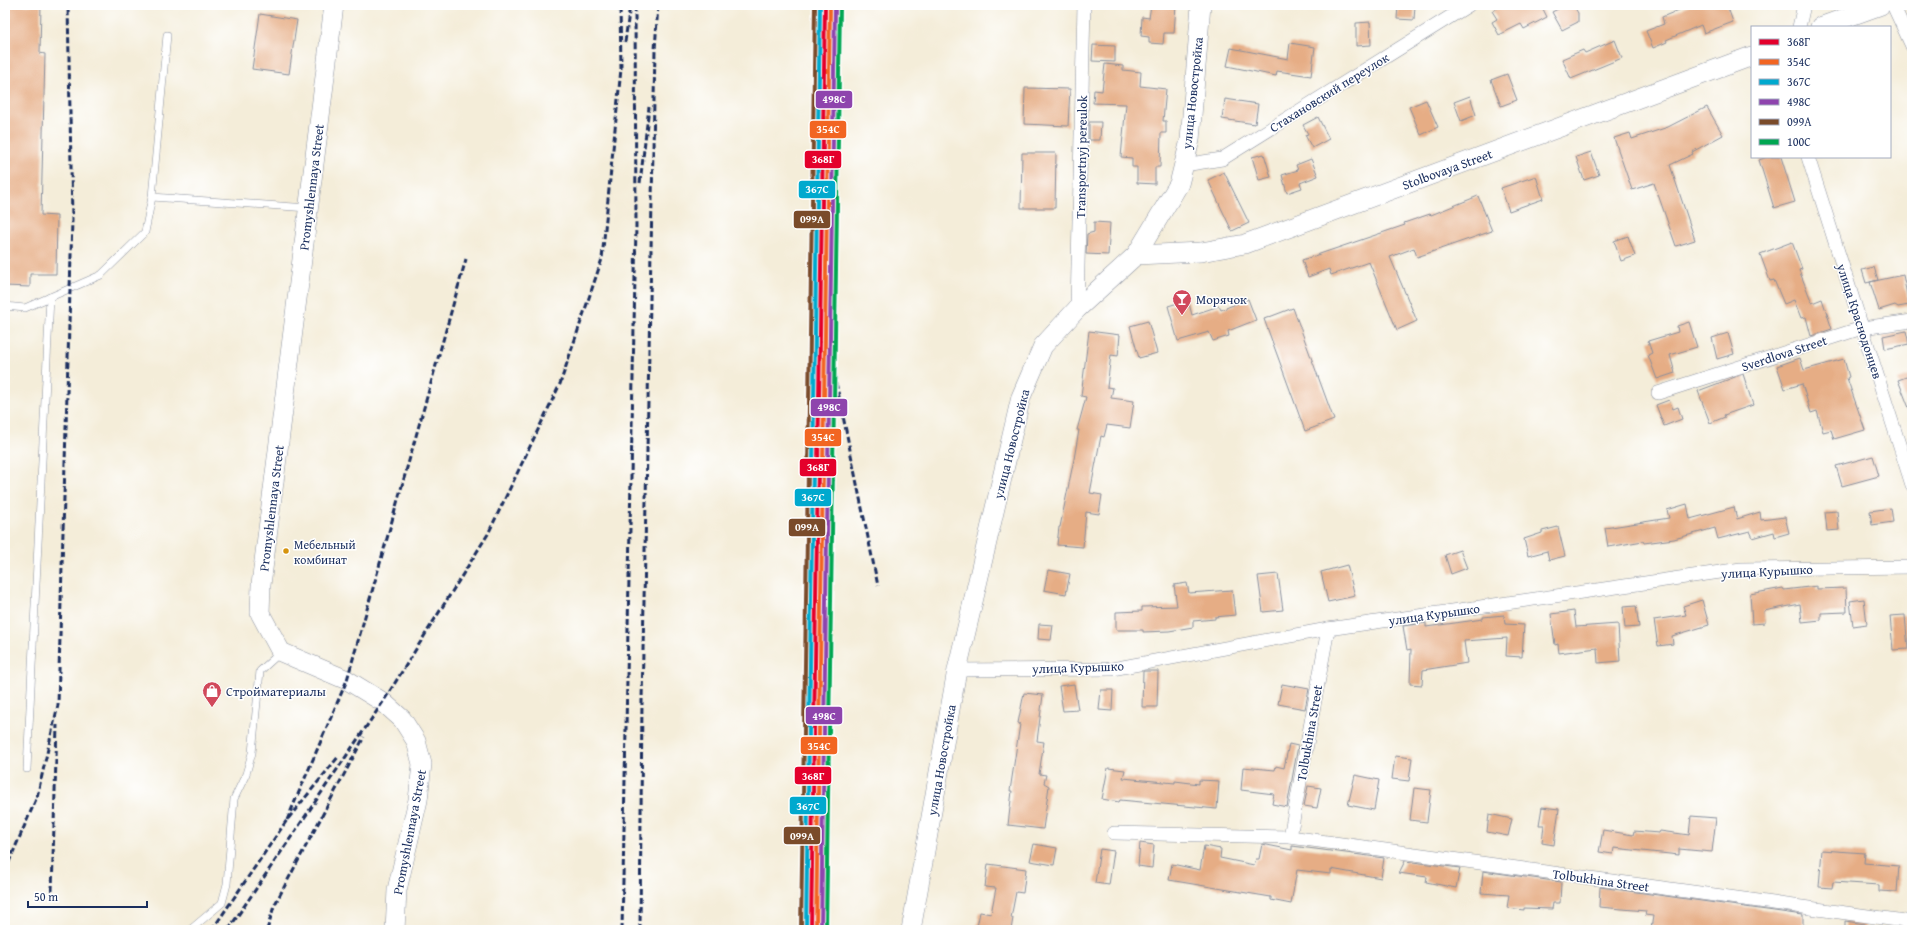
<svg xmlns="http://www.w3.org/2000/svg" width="1917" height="935" font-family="'Gentium Book Plus',serif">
<rect width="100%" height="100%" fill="#fff"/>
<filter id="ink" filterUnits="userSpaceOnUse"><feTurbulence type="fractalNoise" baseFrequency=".025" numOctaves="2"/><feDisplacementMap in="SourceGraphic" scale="8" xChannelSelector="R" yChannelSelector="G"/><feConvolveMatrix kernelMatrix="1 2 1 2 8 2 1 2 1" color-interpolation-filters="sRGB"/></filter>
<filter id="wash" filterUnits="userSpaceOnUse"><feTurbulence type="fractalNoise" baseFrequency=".012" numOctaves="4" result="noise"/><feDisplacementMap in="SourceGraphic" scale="16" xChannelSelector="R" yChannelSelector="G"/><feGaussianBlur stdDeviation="0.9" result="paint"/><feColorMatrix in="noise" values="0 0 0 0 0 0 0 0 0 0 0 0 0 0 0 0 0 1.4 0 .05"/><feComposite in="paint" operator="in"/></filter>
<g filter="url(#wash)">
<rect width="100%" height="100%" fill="#f4edd9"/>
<g id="blocks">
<g fill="#e6ad85">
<path d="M5,5H41L40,53L45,54L41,215L57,216L56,274H30V287L5,286Z"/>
<path d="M1151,5H1176L1174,33H1164L1163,44L1149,43V37L1141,36L1142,17L1149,18Z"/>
<path d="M1398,5H1415L1414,20L1397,19Z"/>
<path d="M1503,5H1541L1547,17L1524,29L1521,24L1499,35L1492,22L1497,19L1492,11Z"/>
<path d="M1566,5H1573L1578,13V22L1562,30L1552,12Z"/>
<path d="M1691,5H1727L1733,22L1704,33L1701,25L1666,40L1667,42L1653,48L1646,31L1664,24L1662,17Z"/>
<path d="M260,14L297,20L289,74L252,69Z"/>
<path d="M1370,22L1371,45L1356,46V23Z"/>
<path d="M1615,40L1622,58L1571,79L1562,59L1583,50L1585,53Z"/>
<path d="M1290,43L1315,47L1311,76L1277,71L1276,76L1227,66L1231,48L1288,59Z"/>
<path d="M1093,45L1115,46V62L1092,61Z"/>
<path d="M1105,64L1123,66V70L1141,72L1140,86L1166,89L1163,121H1166V133H1161L1160,167H1155V184L1137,183V167H1132V158L1121,157L1126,104L1093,103L1094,90L1102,91Z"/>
<path d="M1507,74L1517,100L1501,106L1491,80Z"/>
<path d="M1025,88L1070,89L1068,126L1024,124Z"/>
<path d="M1470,96L1476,115L1461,121L1454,102Z"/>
<path d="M1225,99L1258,104L1255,124L1222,119Z"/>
<path d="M1426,100L1438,127L1421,135L1409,107Z"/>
<path d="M1707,107L1723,135L1692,152L1693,154L1670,165L1695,240L1676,246L1654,183L1632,190L1614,138L1630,133L1632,139L1668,127Z"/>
<path d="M1318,117L1329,139L1312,148L1305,135L1308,134L1303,125Z"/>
<path d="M1089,122H1101L1100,140H1089Z"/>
<path d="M1591,152L1599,175L1584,180L1576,157Z"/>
<path d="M1022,153H1056L1055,208H1021Z"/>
<path d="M1264,154L1271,177L1259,180L1252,157Z"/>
<path d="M1767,157H1781L1795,202L1774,208L1759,160Z"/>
<path d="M1311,159L1318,176L1300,183L1302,188L1287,193L1282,175L1298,170L1296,165Z"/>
<path d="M1224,172L1249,223L1232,231L1208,180Z"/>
<path d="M1536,176L1543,199L1509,211L1501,188Z"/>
<path d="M1478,196L1492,231L1417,257L1414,248L1390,257L1417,321L1397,330L1369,262L1331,275L1329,269L1308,277L1302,260L1405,225L1404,223L1430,214L1431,215Z"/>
<path d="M1094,222L1110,223L1108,255L1086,254L1087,234L1094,232Z"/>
<path d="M1628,236L1635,256L1621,261L1614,241Z"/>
<path d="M1792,242L1802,269L1799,270L1812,303L1822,299L1832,329L1811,336L1806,317L1801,318L1794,300L1784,304L1774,280L1770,281L1760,254Z"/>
<path d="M1874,267L1878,280L1866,283L1862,270Z"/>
<path d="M1903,275L1909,305L1898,307L1895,305L1879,310L1870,282Z"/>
<path d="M1248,299L1256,320L1228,331L1229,336L1213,341L1209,332L1178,341L1168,306L1188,300L1192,315L1219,306L1221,310Z"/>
<path d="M1293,308L1334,420L1305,431L1264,319Z"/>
<path d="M1148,321L1157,353L1139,358L1130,326Z"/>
<path d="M1689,322L1697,347L1670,355L1675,373L1657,379L1648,355L1652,353L1648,341L1678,332L1677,326Z"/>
<path d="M1089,331L1120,335L1118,356L1111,355L1107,387L1113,388L1111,398L1134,401L1130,428L1107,425L1104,437L1101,436L1090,493L1102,495L1099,514L1086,512L1083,547L1057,545L1059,527H1060L1074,459L1079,430H1077L1086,397L1081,396Z"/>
<path d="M1906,331L1909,344L1885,349L1883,336Z"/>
<path d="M1728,333L1734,354L1717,359L1712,338Z"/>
<path d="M1800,358L1804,370L1844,359L1849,377L1847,378L1865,430L1834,439L1831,430L1823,432L1817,411L1811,413L1802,384L1785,389L1777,366Z"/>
<path d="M1743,374L1753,405L1724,415L1725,417L1710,423L1698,391Z"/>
<path d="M1912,375V412L1911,413L1898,380Z"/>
<path d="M1669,400L1673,409L1678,407L1682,419L1664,426L1656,405Z"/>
<path d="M1873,456L1879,476L1842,486L1836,466Z"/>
<path d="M1687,504L1690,519L1734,507L1737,519L1760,512L1761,520L1785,517L1789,533L1775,537L1774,532L1753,538L1750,531L1718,539L1715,528L1674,539L1644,543L1643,541L1608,547L1605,528L1669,518L1667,510Z"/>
<path d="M1891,508L1893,522L1872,525L1870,511Z"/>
<path d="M1837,511L1839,530L1827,531L1825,512Z"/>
<path d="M1558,527L1565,556L1549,560L1547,551L1528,556L1524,539L1542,533V531Z"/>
<path d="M1460,550L1467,568L1451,574L1445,555Z"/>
<path d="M1347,565L1355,596L1328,602L1321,572Z"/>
<path d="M1048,570L1070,574L1066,594L1044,590Z"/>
<path d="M1278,574L1283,610L1263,612L1258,576Z"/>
<path d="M1187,583L1189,593L1232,590L1235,615L1215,617V619L1193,621V627L1169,631L1143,632V630H1116V612L1142,611V607L1177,606L1174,585Z"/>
<path d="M1817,586V589L1846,588L1847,612L1821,613V620L1802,622L1800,604L1764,611L1765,623L1752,624L1750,594L1783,588L1784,590Z"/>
<path d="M1864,599L1867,624L1853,626L1850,601Z"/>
<path d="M1702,600L1709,625L1672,636L1673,644L1658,646L1654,620L1686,615L1683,606Z"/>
<path d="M1636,606L1639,627L1625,628L1623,607Z"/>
<path d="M1574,611L1576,627L1618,624L1620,661L1598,663L1597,648L1559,653L1558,644L1555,645L1551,614Z"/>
<path d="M1504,615L1505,624L1524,625L1522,657L1506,656L1507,638L1464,641L1467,663L1423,670L1422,685L1410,684L1411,649L1407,650L1403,626L1426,623V627L1483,619V617Z"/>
<path d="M1905,615L1908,649L1893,650L1890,616Z"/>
<path d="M1039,624L1053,625L1051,640L1038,639Z"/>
<path d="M1143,671H1158L1157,707H1142Z"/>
<path d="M1074,684L1078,710L1063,711L1059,686Z"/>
<path d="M1282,684L1309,689L1305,709L1278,704Z"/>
<path d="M1101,690H1113L1112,711L1099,710Z"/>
<path d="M1024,693L1043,695L1037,741L1044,742L1039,774L1046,775L1044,783L1049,786L1043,829L1008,825L1012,791H1010L1020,724L1018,723Z"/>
<path d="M1289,744L1298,746L1287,807L1272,804L1274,794L1241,790L1243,767L1275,770L1276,766L1284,768Z"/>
<path d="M1395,756L1412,758L1409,781L1392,779Z"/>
<path d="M1108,768L1125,770L1123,778L1175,783V781L1199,784V780L1219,781L1217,809L1120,800L1119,802L1102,799Z"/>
<path d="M1355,775L1379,780L1374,810L1348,805Z"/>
<path d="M1308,786L1321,788L1317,808L1304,806Z"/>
<path d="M1414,788L1431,790L1427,822L1410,820Z"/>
<path d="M1542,807L1559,809L1554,845L1542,843L1544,825H1539Z"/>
<path d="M1489,814L1512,819L1508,836L1487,832Z"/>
<path d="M1691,816L1716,818L1712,852L1679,849V855L1614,848L1613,854L1599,852L1603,830L1633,835L1634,831L1659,833L1660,831L1689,835Z"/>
<path d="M1140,843L1154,845L1152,868L1138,866Z"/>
<path d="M1034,844L1057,848L1054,865L1030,861Z"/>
<path d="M1262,844L1292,850V846L1384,858L1381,878L1331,869V874L1297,870L1291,904L1271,900V897L1169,880L1172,864L1200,870L1204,846L1221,849L1220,858L1254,865L1256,859H1259Z"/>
<path d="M1100,849L1114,851L1109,885L1095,883Z"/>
<path d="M1822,850L1865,853L1864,863L1899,866L1897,892L1879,891V885L1833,882L1832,888L1819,887Z"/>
<path d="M1405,861L1460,868L1456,888L1426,882L1427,877L1399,873Z"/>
<path d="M988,864L1026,869L1023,893L1016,892L1011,918H1013L1011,930H991L977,927L980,912L991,914L996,888L985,887Z"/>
<path d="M1483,871L1561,882L1560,903H1553L1552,909L1524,908V910L1507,908L1509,895L1481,893Z"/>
<path d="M1600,887L1803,915V928H1799V930H1782V928L1756,930L1651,929L1653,916L1645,915L1646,911L1599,907Z"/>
<path d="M1845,921L1865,924V930H1845Z"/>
</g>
</g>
</g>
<g filter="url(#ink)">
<use href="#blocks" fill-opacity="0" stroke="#888e9c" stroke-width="1"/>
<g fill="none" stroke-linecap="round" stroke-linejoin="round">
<defs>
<g id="lane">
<path d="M167,35L152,197L308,208"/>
<path d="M5,306L25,308L101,275L145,232L152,197"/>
<path d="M27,769L50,297"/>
<path d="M190,930L222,903L227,884L234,799L246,774L252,753L260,671L281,652"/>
</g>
<g id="street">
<path d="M1893,5L1912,46"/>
<path d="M1799,27L1804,5"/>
<path d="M1808,157L1912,485"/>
<path d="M1184,165L1222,159L1469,5"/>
<path d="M1077,309L1084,5"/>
<path d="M1658,393L1862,328L1912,321"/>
<path d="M957,670L1112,669L1328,629L1741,569L1912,567"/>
<path d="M1114,833L1290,837L1912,922"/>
<path d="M1290,837L1328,629"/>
</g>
<g id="secondary">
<path d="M334,5L261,585L260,613L281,652L347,680L383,702L402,719L416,741L422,764L418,800L397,890L395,930"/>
<path d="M1820,27L1881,5"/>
<path d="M1136,255L1201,252L1245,244L1752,56"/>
<path d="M911,930L957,670L1021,397L1043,346L1077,309L1136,255L1179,184L1190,140L1201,5"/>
</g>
</defs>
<use href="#lane" stroke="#888e9c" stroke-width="8"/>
<use href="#street" stroke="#888e9c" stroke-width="14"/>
<use href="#secondary" stroke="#888e9c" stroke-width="20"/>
<use href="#lane" stroke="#fff" stroke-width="7"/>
<use href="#street" stroke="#fff" stroke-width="13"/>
<use href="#secondary" stroke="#fff" stroke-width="19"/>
<g stroke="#1b2f5e" stroke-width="3" stroke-dasharray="6 3" stroke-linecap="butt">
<path d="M839,5L836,382L878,586"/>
<path d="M625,42L630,5"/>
<path d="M640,183L649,107"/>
<path d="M287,820L347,680L466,259"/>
<path d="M5,871L37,797L58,705L72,220L68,5"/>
<path d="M52,891L57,725"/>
<path d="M212,930L287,820L339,756"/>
<path d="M228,930L383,702L488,534L560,384L602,259L621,69L620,5"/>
<path d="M267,930L274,906L364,737"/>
<path d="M622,930L636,226L635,5"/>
<path d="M640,930L642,701L655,50L658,5"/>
</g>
<defs>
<path id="rail-1" d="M811,930L825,5"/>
<path id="rail-2" d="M816,930L830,5"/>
<path id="rail-3" d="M806,930L820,5"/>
<path id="rail-4" d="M821,930L835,5"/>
<path id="rail-5" d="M801,930L815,5"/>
<path id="rail-6" d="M826,930L840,5"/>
</defs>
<use href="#rail-1" stroke="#fff" stroke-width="7"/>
<use href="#rail-2" stroke="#fff" stroke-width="7"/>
<use href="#rail-3" stroke="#fff" stroke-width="7"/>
<use href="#rail-4" stroke="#fff" stroke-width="7"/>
<use href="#rail-5" stroke="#fff" stroke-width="7"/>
<use href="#rail-6" stroke="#fff" stroke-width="7"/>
<use href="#rail-1" stroke="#e4002b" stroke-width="4"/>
<use href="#rail-2" stroke="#f26522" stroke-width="4"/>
<use href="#rail-3" stroke="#00a9ce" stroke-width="4"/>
<use href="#rail-4" stroke="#8e44ad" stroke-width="4"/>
<use href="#rail-5" stroke="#7a4b2a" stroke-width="4"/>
<use href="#rail-6" stroke="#00a651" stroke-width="4"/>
</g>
</g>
<defs>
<symbol id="bar-pin" viewBox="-11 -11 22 30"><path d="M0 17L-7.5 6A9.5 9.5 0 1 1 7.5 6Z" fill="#d1495b" stroke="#fff"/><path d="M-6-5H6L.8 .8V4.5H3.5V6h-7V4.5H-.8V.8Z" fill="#fff"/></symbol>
<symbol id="shop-pin" viewBox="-11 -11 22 30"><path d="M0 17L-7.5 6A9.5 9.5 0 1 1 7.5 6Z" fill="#d1495b" stroke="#fff"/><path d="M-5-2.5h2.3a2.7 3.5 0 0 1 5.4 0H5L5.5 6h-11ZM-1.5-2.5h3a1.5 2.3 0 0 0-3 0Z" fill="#fff"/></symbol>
</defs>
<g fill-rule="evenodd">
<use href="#bar-pin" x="1171" y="288" width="22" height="30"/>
<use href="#shop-pin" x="201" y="680" width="22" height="30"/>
</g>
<circle fill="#d6940e" stroke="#fff" stroke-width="1.5" cx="286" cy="551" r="3.5"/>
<g text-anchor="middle" stroke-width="3" stroke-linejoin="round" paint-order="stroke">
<g font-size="12" fill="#1b2f5e" stroke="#fff" text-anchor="start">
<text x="294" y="549">Мебельный<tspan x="294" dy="15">комбинат</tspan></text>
</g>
<g font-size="13" fill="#1b2f5e" stroke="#fff">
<text transform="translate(1329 92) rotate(-32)" y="5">Стахановский переулок</text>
<text transform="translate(1192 93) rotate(-84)" y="5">улица Новостройка</text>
<text transform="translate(1081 157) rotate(-89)" y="5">Transportnyj pereulok</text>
<text transform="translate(1447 169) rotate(-20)" y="5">Stolbovaya Street</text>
<text transform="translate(311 187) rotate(-83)" y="5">Promyshlennaya Street</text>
<text transform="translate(1860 321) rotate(72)" y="5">улица Краснодонцев</text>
<text transform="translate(1784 353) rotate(-18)" y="5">Sverdlova Street</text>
<text transform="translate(1011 444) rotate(-76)" y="5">улица Новостройка</text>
<text transform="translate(271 508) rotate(-83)" y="5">Promyshlennaya Street</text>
<text transform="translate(1767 571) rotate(-3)" y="5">улица Курышко</text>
<text transform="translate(1434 614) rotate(-8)" y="5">улица Курышко</text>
<text transform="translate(1078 667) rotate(-2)" y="5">улица Курышко</text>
<text transform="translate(1309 733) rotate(-80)" y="5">Tolbukhina Street</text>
<text transform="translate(941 760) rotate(-80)" y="5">улица Новостройка</text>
<text transform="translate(409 832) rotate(-79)" y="5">Promyshlennaya Street</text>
<text transform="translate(1601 880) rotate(8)" y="5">Tolbukhina Street</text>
</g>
<g font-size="13" fill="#1b2f5e" stroke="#fff" text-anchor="start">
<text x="1196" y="304">Морячок</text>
<text x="226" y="696">Стройматериалы</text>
</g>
</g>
<g stroke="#fff" stroke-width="1.5">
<rect x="815" y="90" width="38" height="19" rx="4" fill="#8e44ad"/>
<rect x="809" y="120" width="38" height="19" rx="4" fill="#f26522"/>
<rect x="804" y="150" width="38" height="19" rx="4" fill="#e4002b"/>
<rect x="798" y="180" width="38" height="19" rx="4" fill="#00a9ce"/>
<rect x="793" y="210" width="38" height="19" rx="4" fill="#7a4b2a"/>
<rect x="810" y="398" width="38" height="19" rx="4" fill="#8e44ad"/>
<rect x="804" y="428" width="38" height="19" rx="4" fill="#f26522"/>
<rect x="799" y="458" width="38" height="19" rx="4" fill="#e4002b"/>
<rect x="794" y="488" width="38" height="19" rx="4" fill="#00a9ce"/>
<rect x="788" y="518" width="38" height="19" rx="4" fill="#7a4b2a"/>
<rect x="805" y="706" width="38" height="19" rx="4" fill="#8e44ad"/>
<rect x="800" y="736" width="38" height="19" rx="4" fill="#f26522"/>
<rect x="794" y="766" width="38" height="19" rx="4" fill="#e4002b"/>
<rect x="789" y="796" width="38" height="19" rx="4" fill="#00a9ce"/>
<rect x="783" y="826" width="38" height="19" rx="4" fill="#7a4b2a"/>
</g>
<g font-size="11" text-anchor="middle" font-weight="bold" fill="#fff">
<text x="834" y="103">498С</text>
<text x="828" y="133">354С</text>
<text x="823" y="163">368Г</text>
<text x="817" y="193">367С</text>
<text x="812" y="223">099А</text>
<text x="829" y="411">498С</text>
<text x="823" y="441">354С</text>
<text x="818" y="471">368Г</text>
<text x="813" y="501">367С</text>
<text x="807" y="531">099А</text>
<text x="824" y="720">498С</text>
<text x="819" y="750">354С</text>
<text x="813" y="780">368Г</text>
<text x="808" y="810">367С</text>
<text x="802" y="840">099А</text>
</g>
<rect width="1917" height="935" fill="none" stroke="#fff" stroke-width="20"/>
<rect x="1751" y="26" width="140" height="132" fill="#ffffff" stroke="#a4acbf"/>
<rect x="1759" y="39" width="20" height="6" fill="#e4002b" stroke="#a4acbf"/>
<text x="1787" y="46" font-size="12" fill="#1b2f5e">368Г</text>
<rect x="1759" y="59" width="20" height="6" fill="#f26522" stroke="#a4acbf"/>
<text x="1787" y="66" font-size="12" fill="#1b2f5e">354С</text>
<rect x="1759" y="79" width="20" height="6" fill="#00a9ce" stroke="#a4acbf"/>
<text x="1787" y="86" font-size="12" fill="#1b2f5e">367С</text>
<rect x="1759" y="99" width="20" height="6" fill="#8e44ad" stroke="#a4acbf"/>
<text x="1787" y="106" font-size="12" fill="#1b2f5e">498С</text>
<rect x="1759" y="119" width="20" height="6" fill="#7a4b2a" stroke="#a4acbf"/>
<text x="1787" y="126" font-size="12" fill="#1b2f5e">099А</text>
<rect x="1759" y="139" width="20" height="6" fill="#00a651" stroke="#a4acbf"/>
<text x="1787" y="146" font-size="12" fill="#1b2f5e">100C</text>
<path d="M28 901v6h119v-6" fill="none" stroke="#1b2f5e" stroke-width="2"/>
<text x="34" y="901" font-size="12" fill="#1b2f5e" stroke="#ffffff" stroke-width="3" paint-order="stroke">50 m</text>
</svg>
